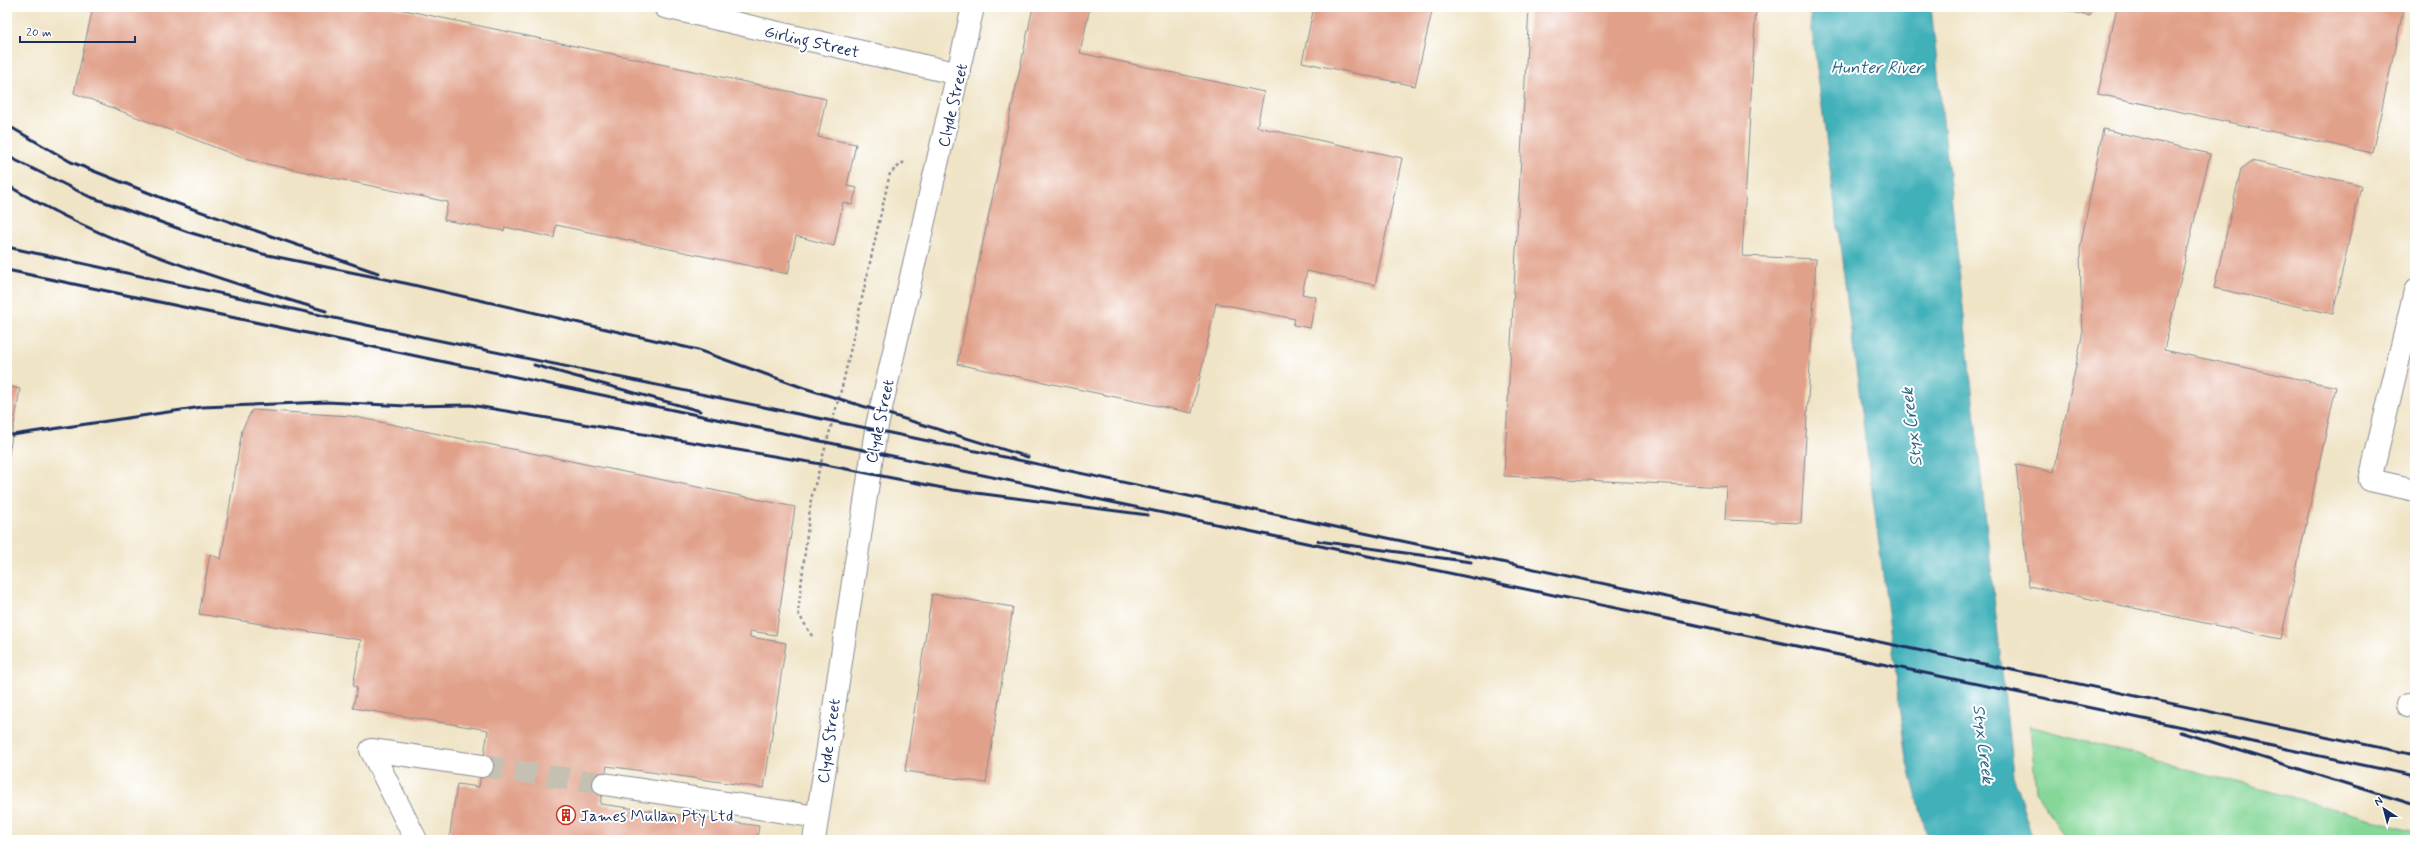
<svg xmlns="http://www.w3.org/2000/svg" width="2422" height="847" font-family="Mynerve,sans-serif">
<rect width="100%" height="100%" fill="#fff"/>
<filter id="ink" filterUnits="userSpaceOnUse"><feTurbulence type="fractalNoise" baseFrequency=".025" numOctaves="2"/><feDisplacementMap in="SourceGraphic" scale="8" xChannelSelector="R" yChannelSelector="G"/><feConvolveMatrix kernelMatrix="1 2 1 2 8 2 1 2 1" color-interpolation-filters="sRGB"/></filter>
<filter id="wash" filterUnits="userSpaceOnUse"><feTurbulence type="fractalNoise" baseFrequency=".012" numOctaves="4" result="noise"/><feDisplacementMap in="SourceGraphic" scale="16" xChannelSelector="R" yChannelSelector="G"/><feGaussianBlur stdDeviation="0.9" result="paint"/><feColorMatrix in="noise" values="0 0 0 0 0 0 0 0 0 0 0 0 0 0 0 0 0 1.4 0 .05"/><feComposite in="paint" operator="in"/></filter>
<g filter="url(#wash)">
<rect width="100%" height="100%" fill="#f0e4c6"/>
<path fill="#85d798" stroke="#50837b" d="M2030,726L2415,831V840H2066L2036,791Z"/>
<path fill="#3fb0b9" stroke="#2d708c" d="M1809,7H1931L2013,775L2033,840H1928L1907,759Z"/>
<g id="blocks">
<g fill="#e1a089">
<path d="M93,7H390L826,99L818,137L856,144L847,186L857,188L852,205L843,202L834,246L796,236L788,274L556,225L554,238L505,227L504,231L444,220L448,202L248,160L74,93Z"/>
<path d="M1033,7H1090L1080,53L1264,92L1257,127L1402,158L1375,285L1307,271L1302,294L1316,297L1310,328L1293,325L1295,319L1216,303L1192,413L957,364Z"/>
<path d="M1314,7H1433L1415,86L1302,62Z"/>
<path d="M1529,7H1756L1742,256L1816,259L1801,523L1725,520L1727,487L1504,476Z"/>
<path d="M2052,7H2092L2090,16Z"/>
<path d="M2117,7H2404L2372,153L2098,94Z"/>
<path d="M2103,129L2210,154L2164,350L2336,387L2281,639L2029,586L2016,465L2054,472L2082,336L2080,249Z"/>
<path d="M2252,161L2361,185L2333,314L2214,288L2241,169Z"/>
<path d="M7,386L20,389L8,460H7Z"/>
<path d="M252,410L351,416L795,507L776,635L750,631V637L786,643L764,788L607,766L600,804L759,826L757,840H449L457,784L479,787L488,730L353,708L357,687L353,686L361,640L199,614L210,554L221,559L242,430Z"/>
<path d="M932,594L1013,607L986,783L905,771Z"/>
</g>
</g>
</g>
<g filter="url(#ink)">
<use href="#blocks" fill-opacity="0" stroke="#868a92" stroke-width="1"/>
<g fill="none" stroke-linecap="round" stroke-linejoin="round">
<path stroke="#c5c0b1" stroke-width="22" stroke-dasharray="22 11" stroke-linecap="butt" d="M482,766L604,784"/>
<defs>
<g id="minor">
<path d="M665,7L959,74"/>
<path d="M2415,291L2370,480L2415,490"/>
<path d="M2407,705L2415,707"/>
<path d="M604,784L817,817"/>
<path d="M416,840L371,750L482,766"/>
<path d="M814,840L876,430L973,7"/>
</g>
</defs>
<use href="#minor" stroke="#868a92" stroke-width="24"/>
<path stroke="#868a92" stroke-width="2.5" stroke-dasharray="3 3" stroke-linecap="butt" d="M812,636L798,613L811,499L843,383L890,173L904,162"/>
<use href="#minor" stroke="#fff" stroke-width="22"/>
<g stroke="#1b2f5e" stroke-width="3">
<path d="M7,125L71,162L167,200L378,273"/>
<path d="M7,156L88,196L188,232L263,254L409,284L698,350L804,388L1028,457"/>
<path d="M7,185C105,244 217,279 326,311"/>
<path d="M7,247L403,333L876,430L2415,755"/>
<path d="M7,270L2415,776"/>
<path d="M534,365L700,411"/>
<path d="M12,435L202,407L327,402L406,406L470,405L821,464L953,490L1148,515"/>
<path d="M1318,541L1471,562"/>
<path d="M2180,732L2415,805"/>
</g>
</g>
</g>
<defs>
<symbol id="building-ring" viewBox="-11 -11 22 22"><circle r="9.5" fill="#fff" stroke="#c8321e" stroke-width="1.5"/><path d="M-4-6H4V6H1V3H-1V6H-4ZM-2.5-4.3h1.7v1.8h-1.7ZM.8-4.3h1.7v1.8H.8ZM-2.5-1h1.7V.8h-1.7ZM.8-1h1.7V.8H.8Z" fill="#c8321e"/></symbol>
</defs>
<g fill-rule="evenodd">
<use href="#building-ring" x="555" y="804" width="22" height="22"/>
</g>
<g text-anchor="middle" stroke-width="4" stroke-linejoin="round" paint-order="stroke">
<g font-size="16" fill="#1b2f5e" stroke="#fff">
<text transform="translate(812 41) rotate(13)" y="6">Girling Street</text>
<text transform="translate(952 105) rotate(-77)" y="6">Clyde Street</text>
<text transform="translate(879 421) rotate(-78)" y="6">Clyde Street</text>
<text transform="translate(828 741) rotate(-82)" y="6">Clyde Street</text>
</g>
<g font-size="16" fill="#1b2f5e" stroke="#fff" text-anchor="start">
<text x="580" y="821">James Mullan Pty Ltd</text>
</g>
<g font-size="17" font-style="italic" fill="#296382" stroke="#fff">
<text x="1877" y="73">Hunter River</text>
<text transform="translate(1911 427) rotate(-97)" y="6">Styx Creek</text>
<text transform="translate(1984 744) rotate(83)" y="6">Styx Creek</text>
</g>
</g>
<rect width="2422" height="847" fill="none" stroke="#fff" stroke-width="24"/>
<g transform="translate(2384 809) rotate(324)" stroke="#ffffff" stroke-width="3" paint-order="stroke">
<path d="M0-3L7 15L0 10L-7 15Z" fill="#1b2f5e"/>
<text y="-6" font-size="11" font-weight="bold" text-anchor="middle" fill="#1b2f5e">N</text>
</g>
<path d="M20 36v6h115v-6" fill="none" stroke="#1b2f5e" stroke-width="2"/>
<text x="26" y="36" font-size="12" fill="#1b2f5e" stroke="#ffffff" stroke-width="3" paint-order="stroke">20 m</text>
</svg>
